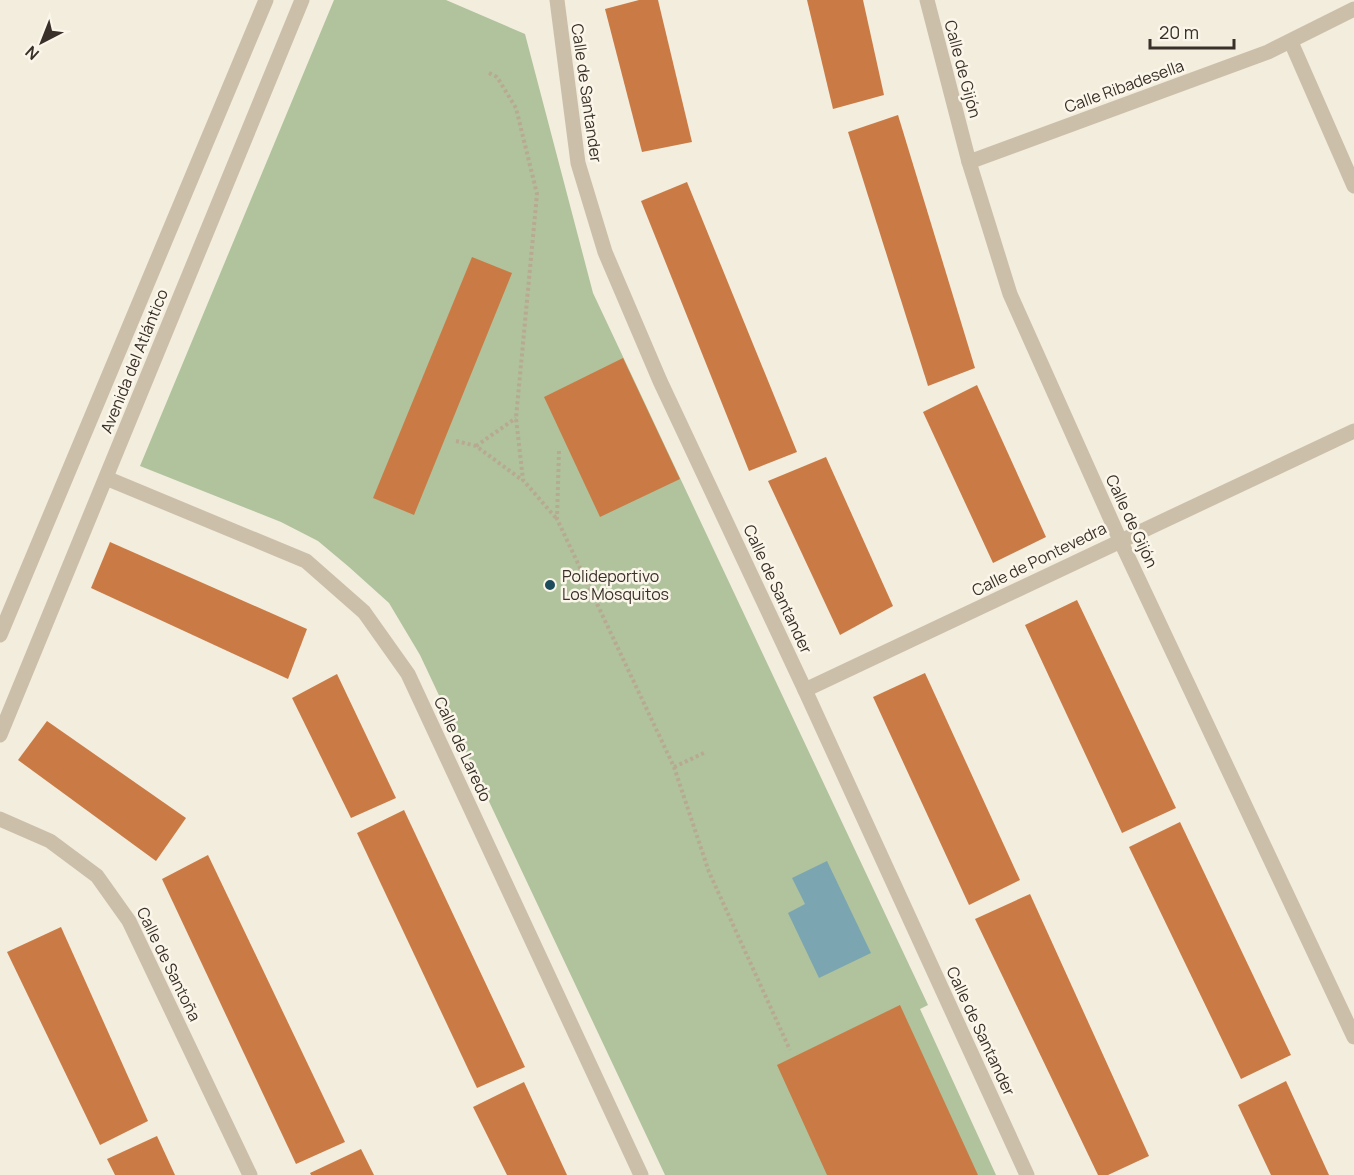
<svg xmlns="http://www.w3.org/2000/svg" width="1354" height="1175" font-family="Manrope,sans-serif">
<rect width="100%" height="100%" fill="#f3eddd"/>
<path fill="#b0c39d" d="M334,0H446L525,34L593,293L928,1005L920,1009L996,1175H665L420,655L389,603L349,567L318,541L281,522L140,466Z"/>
<path fill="#7ba6b1" d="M827,861L871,953L819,978L788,913L805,904L792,878Z"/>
<g fill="#ca7b45">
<path d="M639,0H658L692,142L642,152L605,9Z"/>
<path d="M807,0H863L884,95L833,109Z"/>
<path d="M898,115L975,368L928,386L848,132Z"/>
<path d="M687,182L797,452L749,471L641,201Z"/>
<path d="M472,257L512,273L414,515L373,498Z"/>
<path d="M623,358L680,479L600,517L544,397Z"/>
<path d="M977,385L1046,537L993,563L923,412Z"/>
<path d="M826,457L893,606L840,635L768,481Z"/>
<path d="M110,542L307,629L288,679L91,588Z"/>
<path d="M1077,600L1176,808L1122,833L1025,625Z"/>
<path d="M925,673L1020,880L969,905L873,697Z"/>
<path d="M337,674L396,798L351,818L292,698Z"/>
<path d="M47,721L186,818L156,861L18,760Z"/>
<path d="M404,810L525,1067L477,1088L357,833Z"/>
<path d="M1180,822L1291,1055L1241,1079L1129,847Z"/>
<path d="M208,855L345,1142L296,1164L162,879Z"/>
<path d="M1030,894L1149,1156L1108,1175H1098L975,919Z"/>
<path d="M61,927L148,1121L100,1145L7,952Z"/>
<path d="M900,1005L978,1175H827L777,1065Z"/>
<path d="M1286,1081L1329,1175H1271L1238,1105Z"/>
<path d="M524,1082L567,1175H507L473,1107Z"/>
<path d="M157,1136L175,1175H115L107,1159Z"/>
<path d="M361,1149L374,1175H311L310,1173Z"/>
</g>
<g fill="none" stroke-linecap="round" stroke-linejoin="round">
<g stroke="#b8a993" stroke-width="4" stroke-dasharray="3 3" stroke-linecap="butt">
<path d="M489,73L497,77L516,108L537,194L516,418L523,480L556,518"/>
<path d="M456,441L476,446L522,480"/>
<path d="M476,446L516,418"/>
<path d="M559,451L557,519L674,767L709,872L790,1050"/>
<path d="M674,767L706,752"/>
</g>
<g stroke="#ccbfa9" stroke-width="15">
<path d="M557,0L578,163L605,252L660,381L805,690L1027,1175"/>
<path d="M927,0L969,162L1010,294L1120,540L1354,1037"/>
<path d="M1291,42L1354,186"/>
<path d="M969,162L1268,52L1354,9"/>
<path d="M106,478L306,561L364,612L408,674L641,1175"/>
<path d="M805,690L1354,431"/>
<path d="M0,819L50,841L97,876L129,921L250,1175"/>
</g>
<g stroke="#ccbfa9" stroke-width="15">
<path d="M0,635L266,0"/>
<path d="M0,735L302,0"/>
</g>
</g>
<circle fill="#1d4d5c" stroke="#fbf6ea" stroke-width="2" cx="550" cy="585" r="6"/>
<g text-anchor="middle" stroke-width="5" stroke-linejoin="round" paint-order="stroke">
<g font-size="16" fill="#393029" stroke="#fbf6ea">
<text transform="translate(963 69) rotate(75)" y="6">Calle de Gijón</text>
<text transform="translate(1124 86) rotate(-20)" y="6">Calle Ribadesella</text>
<text transform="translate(587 93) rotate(82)" y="6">Calle de Santander</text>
<text transform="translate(134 361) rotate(-68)" y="6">Avenida del Atlántico</text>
<text transform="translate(1132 521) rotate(65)" y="6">Calle de Gijón</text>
<text transform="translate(1039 559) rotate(-26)" y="6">Calle de Pontevedra</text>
<text transform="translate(778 589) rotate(65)" y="6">Calle de Santander</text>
<text transform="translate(463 749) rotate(65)" y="6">Calle de Laredo</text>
<text transform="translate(169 964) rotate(64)" y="6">Calle de Santoña</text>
<text transform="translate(981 1031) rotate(65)" y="6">Calle de Santander</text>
</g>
<g font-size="16" fill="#393029" stroke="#fbf6ea" text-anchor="start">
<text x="562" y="582">Polideportivo<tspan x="562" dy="18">Los Mosquitos</tspan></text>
</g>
</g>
<g transform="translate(42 42) rotate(222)" stroke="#fbf6ea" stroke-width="4.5" paint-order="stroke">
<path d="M0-4.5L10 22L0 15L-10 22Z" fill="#393029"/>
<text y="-9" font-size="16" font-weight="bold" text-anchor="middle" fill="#393029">N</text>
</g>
<path d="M1150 39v9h84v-9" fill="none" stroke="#393029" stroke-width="3"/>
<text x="1159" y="39" font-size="18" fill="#393029" stroke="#fbf6ea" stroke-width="4.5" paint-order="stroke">20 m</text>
</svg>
